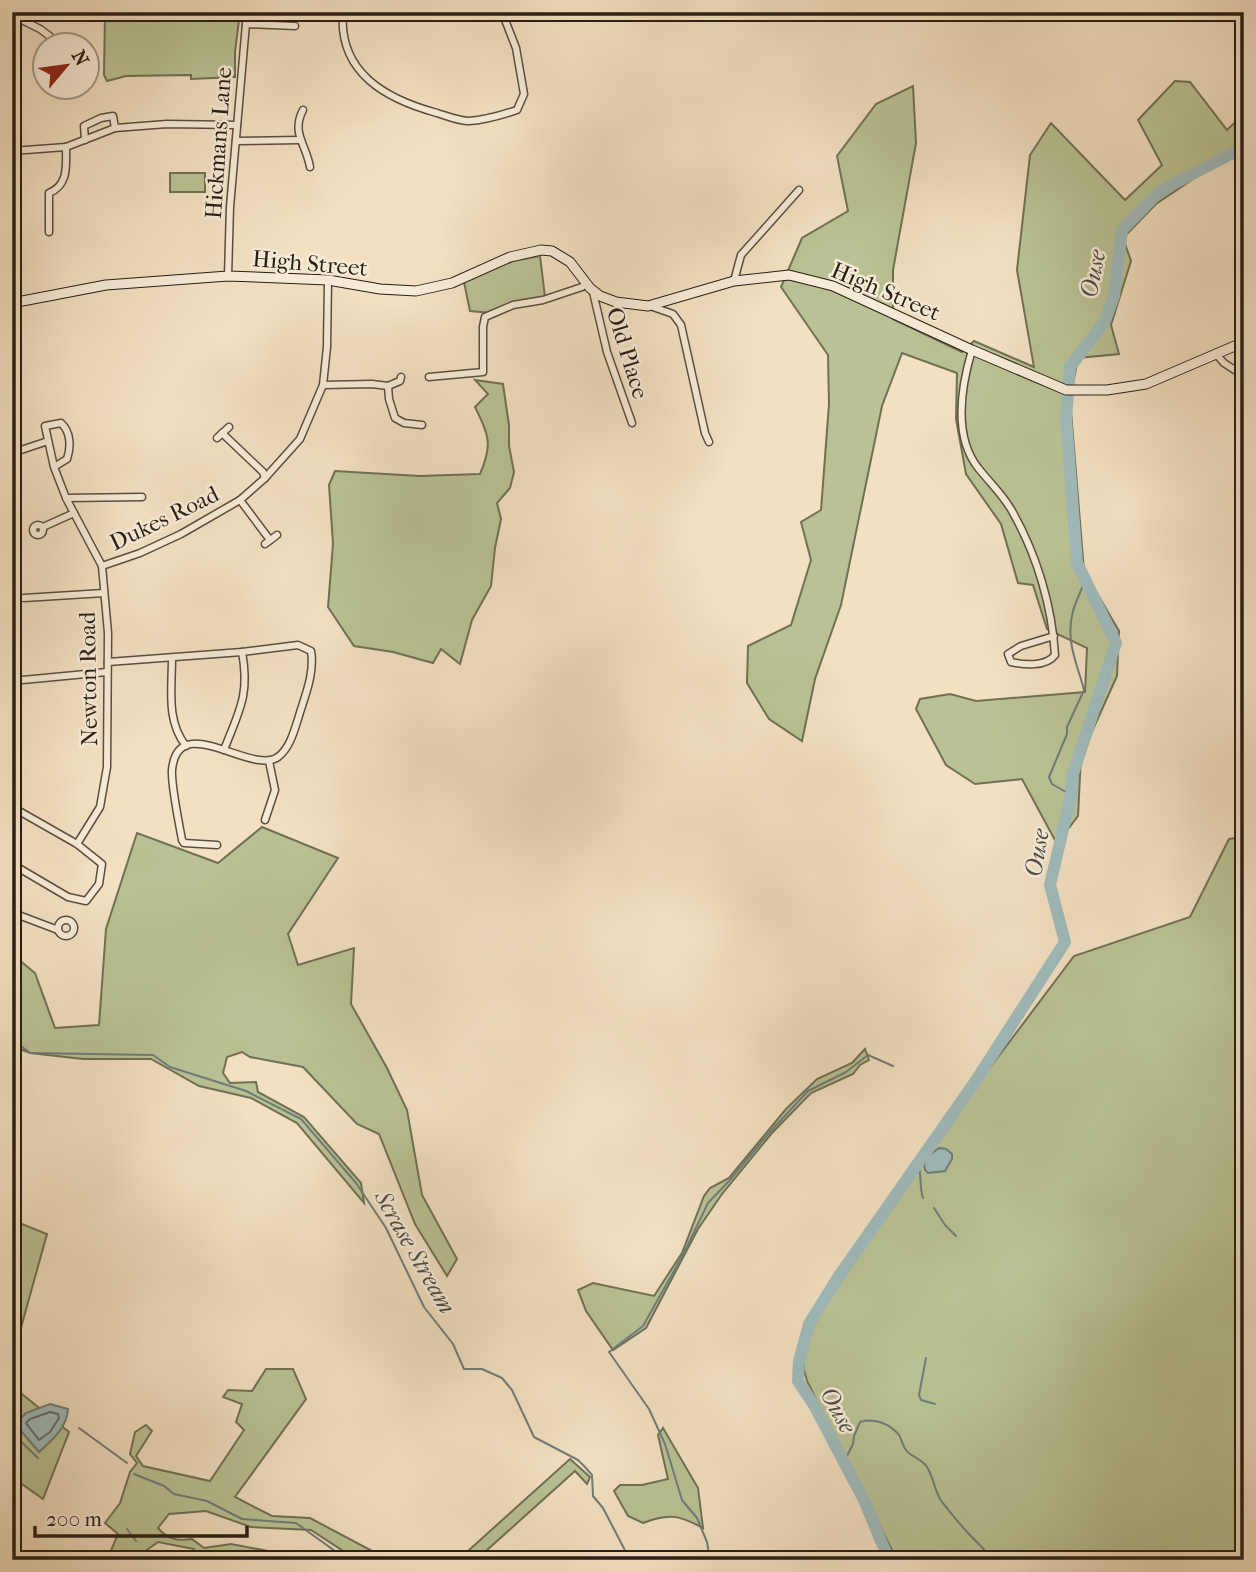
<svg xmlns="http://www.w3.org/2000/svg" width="1256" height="1572" font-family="'IM FELL French Canon',serif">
<rect width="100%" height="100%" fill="#f2e0c1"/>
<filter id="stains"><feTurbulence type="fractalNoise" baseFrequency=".00286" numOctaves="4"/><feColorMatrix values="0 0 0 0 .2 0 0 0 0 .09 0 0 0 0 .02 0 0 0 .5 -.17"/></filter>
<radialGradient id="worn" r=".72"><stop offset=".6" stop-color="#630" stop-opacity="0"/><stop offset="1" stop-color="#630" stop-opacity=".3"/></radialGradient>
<g fill="#b9c294" stroke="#707055" stroke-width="2">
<path d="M105,12H240L235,52V77L191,79V75L126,76L107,81L104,75Z"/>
<path d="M1175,81L1190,82L1227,130L1244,114V145L1156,204L1123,238L1131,261L1111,325L1119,354L1078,358L1070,399L1084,571L1119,631L1117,676L1081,756L1078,816L1057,844L1022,779L975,784L946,765L916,709L920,699L950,694L976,701L1085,692L1087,648L1047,629L1033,585L1018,583L1001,524L966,474L956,419L957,373L902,353L882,406L841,605L815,679L802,741L769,719L747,683L748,646L791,625L811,560L801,522L821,510L829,404L828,355L781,287L802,238L848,211L837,156L876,104L913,86L916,143L893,270V319L962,352L974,341L1034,367L1017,270L1030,155L1051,123L1125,200L1162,165L1138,120Z"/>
<rect x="170" y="173" width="35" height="19"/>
<path d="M540,256L545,297L513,303L492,313L470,311L464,282L513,261Z"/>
<path d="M475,380L503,384L509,425V446L514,472L510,488L497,503L501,519L495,548L491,586L472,620L460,664L441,649L433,663L393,652L354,646L328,607L333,544L329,485L335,471L420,476L480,474C493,444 489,436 475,407L488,394Z"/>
<path d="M262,827L338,858L288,934L298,965L354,948L351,1004L387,1068L407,1110L422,1195L457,1259L447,1276L415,1224L379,1134L357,1124L303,1067L250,1057L242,1052L227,1057L223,1073L230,1083L256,1082L258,1092L304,1117L361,1183L364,1203L297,1123L251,1098L199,1086L151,1059H83L30,1053L12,1046V954L35,973L55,1028L99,1025L106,929L137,833L218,863Z"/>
<path d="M1244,837V1560H895L893,1552L807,1381L804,1370V1354L813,1323L874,1225L919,1162L1074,956L1190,917L1229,839Z"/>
<path d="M865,1049L869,1060L860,1065L853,1074L811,1093L772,1133L722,1194L698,1229L646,1328L613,1350L586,1311L578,1290L593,1283L654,1296L682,1253L704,1196L710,1188L729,1178L786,1109L817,1079L852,1063Z"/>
<path d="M12,1220L47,1234L12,1360Z"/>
<path d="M266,1369H293L306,1399L235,1497L272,1516L310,1518L389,1560H357L311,1530L251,1527L206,1511L169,1514L158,1528C168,1540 178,1541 192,1539L204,1548L231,1544L274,1552V1560H193L194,1549L158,1542L140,1555L139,1560H107L118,1534L105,1523L120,1503L130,1472L137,1463L130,1454L135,1432L146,1425L152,1431L136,1456L143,1466L210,1481L244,1430L236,1422L242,1404L223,1397L228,1390L252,1391Z"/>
<path d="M12,1386L69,1432L43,1499L12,1477Z"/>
<path d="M663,1428L698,1488L703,1528C679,1515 669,1513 643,1523L628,1516L614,1491L620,1485H642L668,1479L658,1435Z"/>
<path d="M570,1459L590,1477L587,1484L575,1471L476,1560H458Z"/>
</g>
<g fill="#9fbbbc" stroke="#6f7c7a" stroke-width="2">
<path d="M939,1148L946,1149L952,1154V1159L945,1171L928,1173L925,1170C922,1157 930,1155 939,1148Z"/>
<path d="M50,1404L68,1409C67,1428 52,1440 39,1452L15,1424L26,1413Z"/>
</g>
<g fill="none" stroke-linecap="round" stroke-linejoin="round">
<path stroke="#646c69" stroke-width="2" d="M50,1412L58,1414L59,1418L50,1432L39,1440L26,1423L30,1419Z"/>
<g stroke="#6f7c7a" stroke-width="2">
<path d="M1071,795L1052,784L1049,777L1067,734V727L1084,690C1077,663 1065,641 1073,611C1076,600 1082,590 1085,579"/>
<path d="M12,1039L30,1053L153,1055L170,1067L246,1091L301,1119L356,1183L386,1228L424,1307L453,1344L464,1369H482L502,1378L512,1390L534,1437L578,1460L585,1467L592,1475L593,1496L603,1508L630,1560"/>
<path d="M918,1163C922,1175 919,1186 923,1198"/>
<path d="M934,1208L945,1225L956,1236"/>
<path d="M926,1358L919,1395L921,1400L935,1404"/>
<path d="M79,1428L127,1463"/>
<path d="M12,1433L38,1458"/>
<path d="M844,1462L853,1444L854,1436L860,1422C874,1418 889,1423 899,1435C902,1440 902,1445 906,1450C911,1457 922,1459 927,1467C934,1478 934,1491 942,1502C951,1513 960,1525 970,1535C978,1544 986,1549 991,1560"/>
<path d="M134,1474L164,1486L174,1494L207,1501L242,1519L296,1523L335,1551L363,1554L372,1560"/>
<path d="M127,1529L136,1541"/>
<path d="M710,1560L707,1542L697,1518L682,1500L665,1444L649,1409L609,1352L643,1326L684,1253L708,1203L730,1180L768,1134L808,1091L846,1072L868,1055L893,1066"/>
</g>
<path stroke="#9fbbbc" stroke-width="12" d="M889,1560L864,1500L814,1405L798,1381L799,1361L809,1324L839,1276L975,1082L1065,942L1050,885L1071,795L1073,774L1116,643L1077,563L1066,418L1070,367L1105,321L1114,296L1122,230L1160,191L1244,147"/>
<defs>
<g id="street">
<path d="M343,12C338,73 386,99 437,113C447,116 459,121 469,121C486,120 502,115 517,110L524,94L516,48L502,12"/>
<path d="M246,24L295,26"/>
<path d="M12,25L20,19L40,29L52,38"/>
<path d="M303,110C291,133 306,144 310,167"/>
<path d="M85,140L84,126L101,118L113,116L115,128"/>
<path d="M236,141L300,140"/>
<path d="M12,151L66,147L115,128L167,124L237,125"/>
<path d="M49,232V193C69,185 66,165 66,147"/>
<path d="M228,276L230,207L247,12"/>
<path d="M734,281L741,255L799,190"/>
<path d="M593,292L607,352L632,423"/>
<path d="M653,307L673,314L681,325L705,433L709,442"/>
<path d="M972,350C961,387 953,437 979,469C991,484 1003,495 1012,511C1037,555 1052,606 1055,655C1046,667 1024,665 1011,662L1008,654L1021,646L1054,636"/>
<path d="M1216,354L1224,363L1244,376"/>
<path d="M429,377L483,372V327L485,317L513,305L543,300L582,287L586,283"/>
<path d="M323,385L372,384L388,386L400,381L401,377"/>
<path d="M388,386L389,399L395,418L404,423L422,425"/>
<path d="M222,433L263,472L265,478"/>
<path d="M217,438L229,427"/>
<path d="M12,453L48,441"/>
<path d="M54,467L67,459C71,447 71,432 61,423L45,426L54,467L66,498L102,566L108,633L107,767L100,807L77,844"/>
<path d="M66,498L142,497"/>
<path d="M240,500L270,540"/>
<circle cx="38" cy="530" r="5"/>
<path d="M43,527L74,513"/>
<path d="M265,544L277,535"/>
<path d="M102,566L140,553L181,534L240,500L265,478L300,439L323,385L327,347L328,280"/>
<path d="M24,598L104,593"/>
<path d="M172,658C172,689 166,721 186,746"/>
<path d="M108,662L242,652L298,645L311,651C315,674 304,698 298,719C294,732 289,749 278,757C251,776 178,709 172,770C171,785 179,823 182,840L184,843L217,845"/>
<path d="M12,681L107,672"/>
<path d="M224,750C239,711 250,695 242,652"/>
<path d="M12,807L77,844L102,864L99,884L86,901L68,897L17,867"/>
<path d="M265,820L275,790L269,761"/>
<path d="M12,910L21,916L58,930"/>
<circle cx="66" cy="928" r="8"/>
</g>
<path id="secondary" d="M12,303L106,285L228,276L328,280L380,289L416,291L452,283L510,257L541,250L552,251L570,262L590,288L600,296L616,302L648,306L734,281L789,275L833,286L972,350L1066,390H1107L1146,384L1244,342"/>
</defs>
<use href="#street" stroke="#5a4e41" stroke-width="9"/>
<use href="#secondary" stroke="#281e16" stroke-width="11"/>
<use href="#street" stroke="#f7ebd7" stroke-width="6"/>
<use href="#secondary" stroke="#f7ebd7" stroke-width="9"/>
</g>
<g text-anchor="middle" stroke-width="5" stroke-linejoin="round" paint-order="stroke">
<g font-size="23" fill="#281e16" stroke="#f7ebd7">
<text transform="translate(218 143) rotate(-86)" y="8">Hickmans Lane</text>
<text transform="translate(310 263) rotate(5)" y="8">High Street</text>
<text transform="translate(886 291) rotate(23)" y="8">High Street</text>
<text transform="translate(628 353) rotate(73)" y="8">Old Place</text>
<text transform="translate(164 518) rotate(-26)" y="8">Dukes Road</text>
<text transform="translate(88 679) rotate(-91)" y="8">Newton Road</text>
</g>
<g font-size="24" font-style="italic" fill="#4c4d48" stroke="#f7ebd7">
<text transform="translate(1093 274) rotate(-79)" y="8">Ouse</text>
<text transform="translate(1037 853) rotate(-81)" y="8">Ouse</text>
<text transform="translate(415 1252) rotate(60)" y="8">Scrase Stream</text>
<text transform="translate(838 1410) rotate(61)" y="8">Ouse</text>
</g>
</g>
<rect width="1256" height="1572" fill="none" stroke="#f2e0c1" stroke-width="42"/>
<rect x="14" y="14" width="1228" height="1544" fill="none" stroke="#281e16" stroke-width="3.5"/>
<rect x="21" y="21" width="1214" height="1530" fill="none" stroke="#281e16" stroke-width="2"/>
<g transform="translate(66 66) rotate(61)"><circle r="33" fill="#f7ebd7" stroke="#a4998a" stroke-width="2"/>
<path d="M0-5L12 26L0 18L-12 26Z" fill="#8f2418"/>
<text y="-10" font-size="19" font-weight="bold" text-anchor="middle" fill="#281e16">N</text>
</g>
<path d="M35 1526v10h212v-10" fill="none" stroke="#281e16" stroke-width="3.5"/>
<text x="46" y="1526" font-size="21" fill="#281e16" stroke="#f7ebd7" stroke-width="5" paint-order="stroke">200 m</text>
<rect width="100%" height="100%" filter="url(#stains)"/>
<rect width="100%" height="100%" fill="url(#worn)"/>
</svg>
